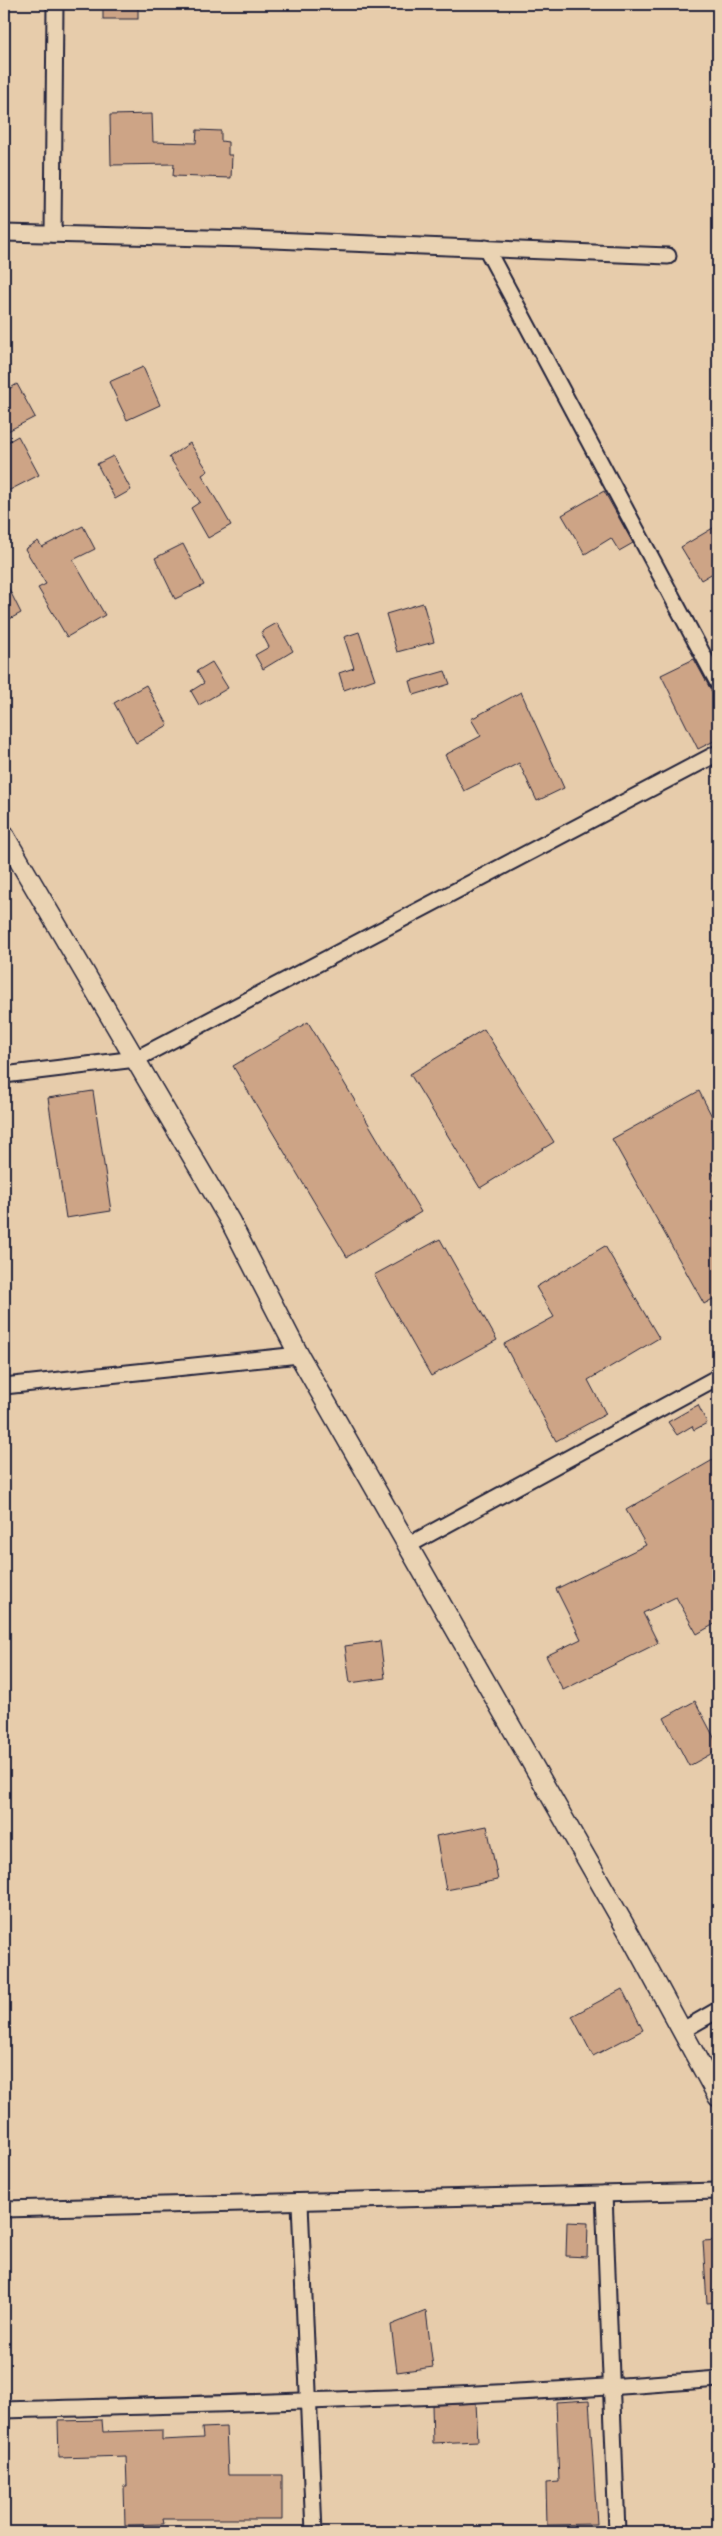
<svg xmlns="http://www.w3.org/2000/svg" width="722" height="2536" font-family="Pangolin,sans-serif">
<rect width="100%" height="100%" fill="#e7ccab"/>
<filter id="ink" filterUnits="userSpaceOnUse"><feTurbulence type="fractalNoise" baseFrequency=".02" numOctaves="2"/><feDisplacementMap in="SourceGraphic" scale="10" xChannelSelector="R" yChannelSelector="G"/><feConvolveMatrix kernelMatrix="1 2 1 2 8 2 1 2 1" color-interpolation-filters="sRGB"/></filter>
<g filter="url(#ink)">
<g fill="#cda486" stroke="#22223b">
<rect x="103" y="4" width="35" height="15"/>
<path d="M152,114L153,142L196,143L197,130L221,131V141L228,142V155H232L231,178L173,176L174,164L111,165L110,115Z"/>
<path d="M143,367L160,405L127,420L109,382Z"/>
<path d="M17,384L35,417L4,433V392Z"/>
<path d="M18,436L39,475L4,493V444Z"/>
<path d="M190,443L208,471L202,475L231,525L208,538L191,508L200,502L169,457Z"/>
<path d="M113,456L131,490L115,499L97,464Z"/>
<path d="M604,491L633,543L619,551L611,538L585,554L562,515Z"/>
<path d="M718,525V570L701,580L681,547Z"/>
<path d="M83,526L95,549L73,560L105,615L67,637L38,588L46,584L25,549L38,541L42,547Z"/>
<path d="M183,544L204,585L175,599L155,558Z"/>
<path d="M4,579L21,613L4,622Z"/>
<path d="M423,603L434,642L397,652L386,614Z"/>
<path d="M277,623L293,651L263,669L255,655L269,647L261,632Z"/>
<path d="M359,632L375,679L344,690L339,673L354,668L344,637Z"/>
<path d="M694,659L718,703V739L698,749L661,675Z"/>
<path d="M212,662L228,688L199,705L191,691L204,683L197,671Z"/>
<path d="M445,671L450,684L414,695L410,681Z"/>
<path d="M146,685L168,725L136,743L114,703Z"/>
<path d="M521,692L564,788L537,801L519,763L464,791L445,755L481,736L471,719Z"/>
<path d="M308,1022L421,1212L347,1257L233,1066Z"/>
<path d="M484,1029L554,1142L480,1188L410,1074Z"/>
<path d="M93,1091L111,1211L66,1218L48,1098Z"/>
<path d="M699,1091L718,1128V1168L712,1172L718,1181V1296L704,1304L612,1139Z"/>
<path d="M440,1239L497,1340L431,1376L374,1275Z"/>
<path d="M605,1246L659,1338L588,1380L606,1414L556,1441L504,1344L554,1317L536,1287Z"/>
<path d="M698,1405L707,1423L694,1430L692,1426L677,1435L668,1422Z"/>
<path d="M718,1457V1622L697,1634L676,1597L643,1613L658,1643L563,1690L546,1656L581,1639L556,1589L646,1545L626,1510Z"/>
<path d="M380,1641L385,1678L350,1683L345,1646Z"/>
<path d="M695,1701L718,1745V1750L689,1766L664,1718Z"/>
<path d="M487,1826L498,1880L446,1890L436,1836Z"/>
<path d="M622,1989L643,2030L593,2056L572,2016Z"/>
<path d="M567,2222L588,2223L587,2257L566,2256Z"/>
<path d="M718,2240V2302L707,2303L703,2241Z"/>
<path d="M426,2311L433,2367L397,2372L391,2325Z"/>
<path d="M589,2400L597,2524L547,2525L546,2483L559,2482L556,2402Z"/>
<path d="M476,2403L478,2441L433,2443L432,2405Z"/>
<path d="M102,2420L103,2432L162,2430V2440L203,2438L202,2428L226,2427L228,2475H282V2519H163L164,2524L125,2525L124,2486H127L126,2456L59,2458L58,2421Z"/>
</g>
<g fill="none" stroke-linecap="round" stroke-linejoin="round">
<defs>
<g id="minor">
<path d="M4,233L248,239L668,256"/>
<path d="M53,234L55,4"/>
<path d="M486,248L718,683"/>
<path d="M4,1075L136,1059L718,753"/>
<path d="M4,1386L299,1355"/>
<path d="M407,1546L718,1377"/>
<path d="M683,2030L718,2010"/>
<path d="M604,2194L617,2532"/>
<path d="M300,2203L314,2532"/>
<path d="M4,2209L718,2191"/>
<path d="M4,2410C242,2403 481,2398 718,2379"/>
</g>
<path id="tertiary" d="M4,835L230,1221L299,1355L630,1935L718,2097"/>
</defs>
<use href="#minor" stroke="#22223b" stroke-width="19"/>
<use href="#tertiary" stroke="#22223b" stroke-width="22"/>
<use href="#minor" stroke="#ead3b3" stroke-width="15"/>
<use href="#tertiary" stroke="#ead3b3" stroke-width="19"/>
</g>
</g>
<rect width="722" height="2536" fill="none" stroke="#ead3b3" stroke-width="20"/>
<rect x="10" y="10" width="702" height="2516" fill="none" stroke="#22223b" stroke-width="2" filter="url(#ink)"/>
</svg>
